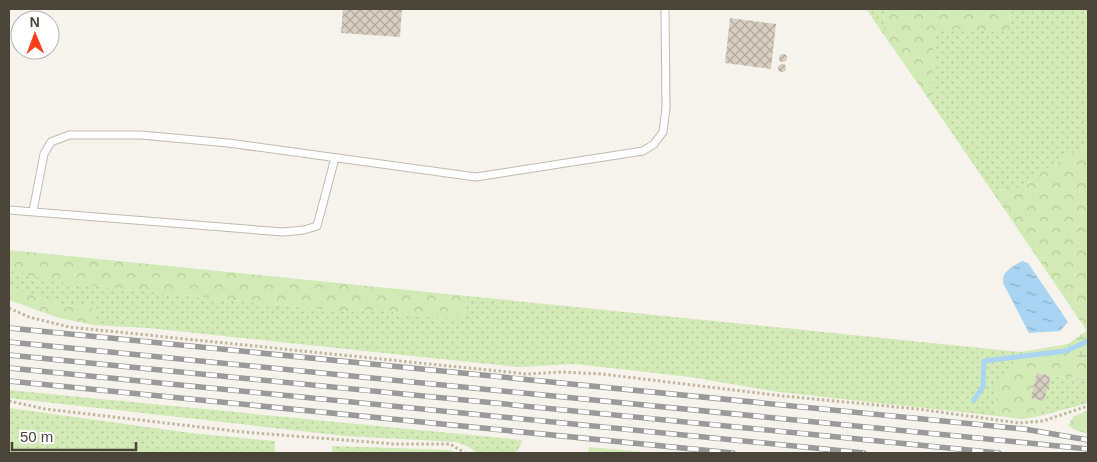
<svg xmlns="http://www.w3.org/2000/svg" width="1097" height="462" font-family="Helvetica,sans-serif">
<defs>
<pattern id="grass-dots" width="8" height="8" patternUnits="userSpaceOnUse" patternTransform="scale(1.25)"><rect width="8" height="8" fill="#d2eab5"/><path d="M2 2h.1M6 6h.1" fill="none" stroke="#b6ca9c" stroke-width="1.8" stroke-linecap="round"/></pattern>
<pattern id="forest-crowns" width="20" height="18" patternUnits="userSpaceOnUse" patternTransform="scale(1.25)"><rect width="20" height="18" fill="#d2eab5"/><path d="M2 6a3 3 0 1 1 6 0M12 15a3 3 0 1 1 6 0" fill="none" stroke="#b6ca9c"/></pattern>
<pattern id="wetland-marsh" width="20" height="14" patternUnits="userSpaceOnUse" patternTransform="scale(1.25)"><rect width="20" height="14" fill="#d2eab5"/><path d="M1 5h8M5 5V1M11 12h8M15 12V8" fill="none" stroke="#b6ca9c"/></pattern>
<pattern id="water-ripples" width="26" height="14" patternUnits="userSpaceOnUse" patternTransform="scale(1.25)"><rect width="26" height="14" fill="#a9d4f2"/><path d="M2 4q2-2 4 0t4 0M15 11q2-2 4 0t4 0" fill="none" stroke="#8caec5"/></pattern>
<pattern id="building-cross-hatch" width="8" height="8" patternUnits="userSpaceOnUse" patternTransform="scale(1.25)"><rect width="8" height="8" fill="#d8cfc1"/><path d="M0 0l8 8M0 8l8-8" fill="none" stroke="#b1aa9e"/></pattern>
</defs>
<rect width="100%" height="100%" fill="#f6f3ec"/>
<g fill="url(#grass-dots)">
<path d="M866,9H885L884,35Z"/>
<path d="M1011,9H1088V143L1042,172L1027,185L1018,188L999,190L994,194L932,104L933,44L938,29L1010,30Z"/>
<path d="M9,266L31,275L66,283L350,312C386,306 423,320 460,318L464,314L467,296L1020,352L1003,382L996,383L997,416L779,392L690,377L575,364L518,367L148,328L94,325V308L64,305L9,288Z"/>
<path d="M1037,373L1050,376L1088,378V403L1040,416L1044,401L1031,398Z"/>
<path d="M9,390L481,436L522,440L520,447L515,453H477L469,447L456,442L346,436L9,398Z"/>
<path d="M9,408L191,433L275,441V453H9Z"/>
<path d="M332,446L450,450L457,453H332Z"/>
</g>
<g fill="url(#forest-crowns)">
<path d="M885,9H1011L1010,31L938,29L933,44L932,104L884,35Z"/>
<path d="M1088,143V330L1087,331L994,194L999,190L1018,188L1027,185L1042,172Z"/>
<path d="M9,250L467,296L464,314L460,318C423,320 387,306 350,312L66,283C47,279 25,277 9,266Z"/>
<path d="M9,288L64,305L94,308V325L59,318L9,300Z"/>
<path d="M1068,344L1071,356L1088,358V378L1050,376L1037,373L1031,398L1044,401L1040,416L1022,419L997,416L996,383L1003,381L1020,352Z"/>
<path d="M1088,410V434L1076,430L1068,426L1073,417Z"/>
<path d="M589,447L657,453H588Z"/>
</g>
<path fill="url(#wetland-marsh)" d="M1088,330V358L1071,356L1068,344Z"/>
<path fill="url(#water-ripples)" d="M1022,261L1028,263L1068,322L1060,331L1029,333L1003,283C1002,270 1013,267 1022,261Z"/>
<g fill="none" stroke-linecap="round" stroke-linejoin="round">
<path stroke="#a9d4f2" stroke-width="5" d="M974,400L983,387L984,361L1066,351L1088,341"/>
</g>
<g fill="url(#building-cross-hatch)">
<path d="M343,9H402L400,37L341,33Z"/>
<path d="M730,18L776,24L771,69L725,63Z"/>
<circle cx="783" cy="58" r="4"/>
<circle cx="782" cy="68" r="4"/>
<path d="M1037,373L1050,376L1049,390L1047,389L1044,401L1031,398Z"/>
</g>
<g fill="none" stroke-linecap="round" stroke-linejoin="round">
<defs>
<g id="lane">
<path d="M9,210L283,232L304,230L317,226L335,158"/>
<path d="M33,211L44,154L51,142L69,135H141L228,143L476,177L643,151L654,144L663,132L666,108L665,9"/>
</g>
</defs>
<use href="#lane" stroke="#c2bbae" stroke-width="9"/>
<g stroke="#c4b79f" stroke-width="3" stroke-dasharray="2.5 2.5" stroke-linecap="butt">
<path d="M9,308L29,317L69,327L527,374L561,372L602,374L783,396L918,409L1019,423L1043,421L1088,406"/>
<path d="M9,401L45,409L243,432L395,444H450L465,453"/>
</g>
<use href="#lane" stroke="#fff" stroke-width="7"/>
<defs>
<g id="rail">
<path d="M9,328L1024,429L1088,440"/>
<path d="M9,342L1088,449"/>
<path d="M9,355L999,453"/>
<path d="M9,368L864,453"/>
<path d="M9,381L733,453"/>
</g>
</defs>
<use href="#rail" stroke="#9a9a9a" stroke-width="5.5"/>
<use href="#rail" stroke="#fff" stroke-width="4" stroke-dasharray="11" stroke-linecap="butt"/>
</g>
<rect width="1097" height="462" fill="none" stroke="#4b4439" stroke-width="20"/>
<g transform="translate(35 35) rotate(359)"><circle r="24" fill="#ffffff" stroke="#b7b4b0"/>
<path d="M0-4L9 19L0 12L-9 19Z" fill="#fc3f1d"/>
<text y="-8" font-size="14" font-weight="bold" text-anchor="middle" fill="#4b4439">N</text>
</g>
<path d="M12 442v8h124v-8" fill="none" stroke="#4b4439" stroke-width="2.5"/>
<text x="20" y="442" font-size="15" fill="#4b4439" stroke="#ffffff" stroke-width="4" paint-order="stroke">50 m</text>
</svg>
